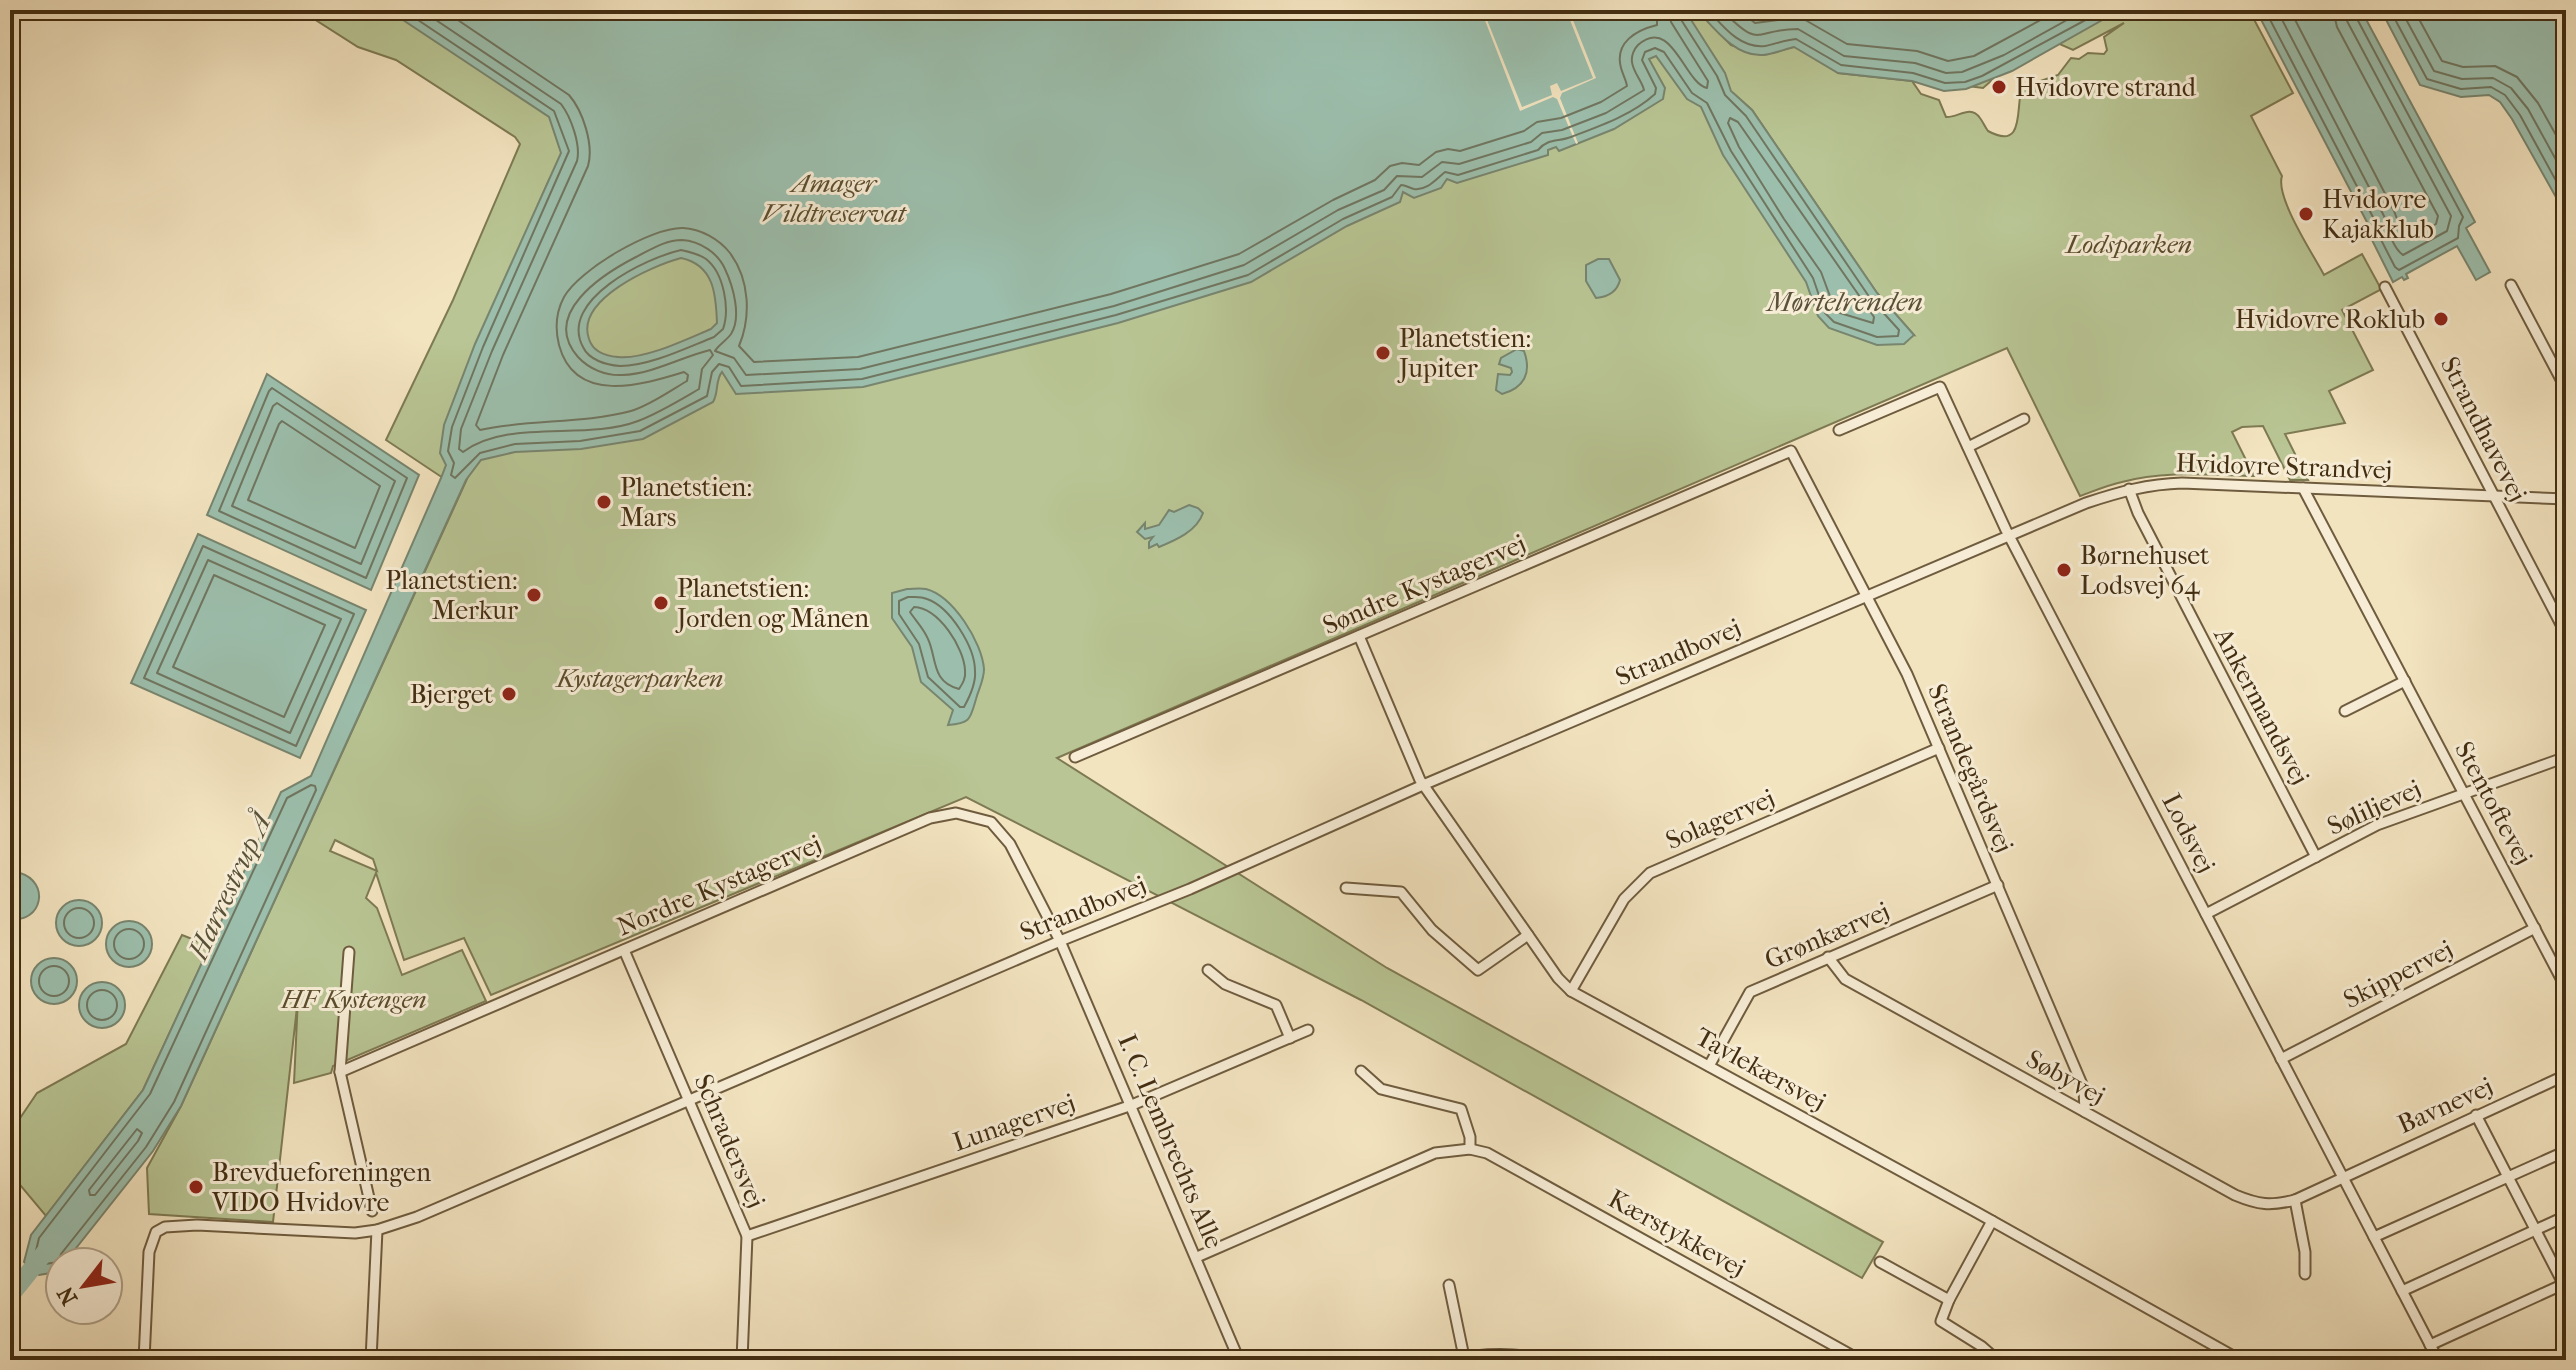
<svg xmlns="http://www.w3.org/2000/svg" width="2576" height="1370" font-family="'IM FELL French Canon',serif">
<rect width="100%" height="100%" fill="#f3e4c0"/>
<filter id="stains"><feTurbulence type="fractalNoise" baseFrequency=".0025" numOctaves="4"/><feColorMatrix values="0 0 0 0 .2 0 0 0 0 .09 0 0 0 0 .02 0 0 0 .5 -.17"/></filter>
<radialGradient id="worn" r=".72"><stop offset=".6" stop-color="#630" stop-opacity="0"/><stop offset="1" stop-color="#630" stop-opacity=".3"/></radialGradient>
<g fill="#b9c594" stroke="#7e7a53" stroke-width="2" fill-rule="evenodd">
<path d="M300,10H1697L1731,45L1762,55L1794,47L1798,34L1699,10H2128L2127,19L2130,10H2249L2293,93L2251,116L2282,176C2275,197 2313,254 2324,275L2362,254L2380,287V290L2342,310L2373,370L2329,391L2345,423L2285,434L2308,480H2290L2263,426L2242,427L2232,432L2254,476C2210,475 2164,470 2122,482C2108,485 2094,491 2080,496L2007,348L1057,758L1387,968L1883,1242L1862,1278L1361,1000L966,797L491,995L464,938L404,960L376,873L366,898L377,908L402,975L462,950L486,1001L333,1066L331,1073L294,1083L298,998L273,1222L149,1214L147,1168L181,1106L467,479L550,178L476,347L443,478L386,440L453,300L520,144L515,137L396,60L358,47ZM2124,23L2104,37L2107,50L2104,54L2088,53L2079,59L2071,58L2058,75L2040,81L2034,88L2023,86C2014,101 2028,153 1988,131C1985,127 1983,122 1980,118C1970,104 1958,118 1946,117L1939,100L1921,94L1912,81L1838,73L1833,69L1983,88L2024,52L2053,41L2073,50ZM1733,93L1752,110L1877,293L1914,335L1823,321ZM335,840L373,859L377,871L330,851Z"/>
<path d="M182,935L210,946L143,1090L46,1216L10,1173V1133L37,1093L126,1044Z"/>
</g>
<g fill="#9cbfad" stroke="#78856f" stroke-width="2" fill-rule="evenodd">
<path d="M388,10H1690L1686,12L1725,73L1731,91L1752,110L1877,293L1914,335L1904,344L1877,345L1829,328L1818,316L1806,282L1723,155L1701,107L1687,99L1656,56L1649,59L1665,88L1663,99L1614,129L1559,151L1556,147L1548,150V155L1457,183L1447,179L1441,188L1414,198L1403,192L1400,202L1347,226L1251,282L1118,323L863,387L736,394L722,372C715,380 719,392 713,402L643,439L581,449L515,452L481,460L466,480L181,1106L153,1151L65,1262H60L57,1272L39,1275L24,1262L31,1235L143,1090L281,792L311,776L441,478L446,465L440,453L444,425L475,344L561,153L549,117ZM681,258C714,265 716,294 717,323L711,329C687,339 644,360 618,357C605,356 593,352 589,339C575,300 651,266 681,258Z"/>
<path d="M1697,10H2120L2012,71L1966,89L1944,91L1912,81L1838,73L1794,47C1785,49 1774,54 1763,55C1735,57 1714,28 1697,10Z"/>
<path d="M2256,10H2361L2475,222L2466,228L2490,272L2476,280L2457,246L2406,274L2408,278L2404,280L2402,277L2393,282L2366,228L2369,226Z"/>
<path d="M2381,10H2566V215L2512,119L2500,102L2489,95L2461,97L2420,85Z"/>
<path d="M1598,259H1609L1620,280C1617,292 1607,297 1596,298L1586,281V265Z"/>
<path d="M1517,349L1524,351C1532,373 1524,388 1502,394L1496,390L1498,374L1510,375L1512,372L1511,368L1499,364L1501,358Z"/>
<path d="M267,374L419,475L371,590L207,515Z"/>
<path d="M1189,505L1198,508L1203,513C1197,531 1176,540 1159,547L1157,544L1149,548V542L1153,537L1145,539L1137,532L1145,523V529L1159,525L1169,510L1174,512Z"/>
<path d="M198,534L366,610L300,758L131,683Z"/>
<path d="M907,589C913,589 920,588 926,589C953,596 982,642 984,669C984,680 979,688 976,699C970,719 971,723 948,725L953,710L921,682L912,647L892,618V593Z"/>
<path d="M20,873C50,882 43,923 10,919V874Z"/>
<circle cx="79" cy="923" r="23"/>
<circle cx="129" cy="944" r="23"/>
<circle cx="54" cy="981" r="23"/>
<circle cx="102" cy="1005" r="23"/>
</g>
<path fill="#f3e4c0" d="M1481,10H1483L1522,107L1552,95L1550,86L1557,83L1561,91L1593,78L1566,10H1569L1596,78L1562,93L1560,98L1578,143L1576,144L1557,99L1553,97L1520,111Z"/>
<g fill="none" stroke-linecap="round" stroke-linejoin="round">
<g stroke="#707660" stroke-width="2">
<path d="M403,10L554,111L569,151L483,347L452,427L448,451L454,463L451,475L455,478L480,453L515,444L580,441L640,431L707,396L712,372L719,364L729,367L741,386L862,379L1116,315L1248,275L1343,219L1392,197L1401,185C1406,185 1409,188 1414,189C1427,191 1437,178 1445,172L1458,175L1538,150C1548,138 1558,142 1571,137C1600,126 1632,115 1655,94L1656,88L1642,60L1645,52L1655,48L1664,52L1692,93L1707,103L1731,151L1813,278L1825,313L1834,322L1877,337L1898,336L1899,330L1870,298L1746,116L1725,95L1717,76L1680,18L1679,10"/>
<path d="M421,10L561,104C571,117 581,145 577,161L492,351L461,429L459,449L463,452C508,418 586,441 638,421C659,413 680,400 699,389L702,369L713,355L710,350C681,357 653,374 622,375C606,376 589,369 578,357C540,314 603,274 636,257C650,250 665,240 682,240C700,241 718,253 725,269C733,286 742,317 731,334C726,341 718,345 715,351L734,358L746,375L860,369L1114,306L1244,265L1338,210L1384,190L1397,176L1422,177L1442,162L1459,164L1531,142L1542,133L1562,130L1606,113L1644,90C1642,81 1633,72 1632,62C1631,56 1634,49 1638,45C1672,15 1684,83 1707,88L1708,81L1671,22L1669,10"/>
<path d="M443,10L569,95C583,111 594,145 588,166L503,355L476,425L480,430C530,419 582,424 631,411C649,406 670,391 687,381L688,375L684,372C642,385 575,405 559,345C555,329 556,312 564,297C579,270 651,227 683,228C701,229 719,239 730,253C750,280 751,317 739,346L754,362L858,357L1111,294L1239,254L1333,200L1375,180L1390,166L1402,163L1419,165L1436,152L1448,149L1460,151L1524,131L1537,122L1561,118L1601,102L1627,86C1626,80 1623,75 1621,68C1614,42 1637,30 1657,25V10"/>
<path d="M1708,10C1723,26 1740,49 1765,46C1775,44 1785,40 1796,39L1841,65L1913,73L1945,83L1965,82L1982,76L2104,10"/>
<path d="M1722,10C1762,51 1753,29 1798,29L1844,56L1915,63L1946,73L1962,72L2004,55L2085,10"/>
<path d="M1739,10L1755,23L1800,17L1847,44L1917,51L1948,61L1974,56L2059,10"/>
<path d="M2265,10L2375,221L2376,230L2395,267L2399,270L2458,238L2459,226L2463,217L2356,17L2355,10"/>
<path d="M2277,10L2384,216C2388,229 2392,247 2403,255L2447,231L2451,216L2347,21L2345,10"/>
<path d="M2290,10L2394,211L2404,237L2409,239L2436,224L2438,216L2337,27L2333,10"/>
<path d="M2390,10L2427,79L2461,89L2491,87L2505,95L2520,115L2566,199"/>
<path d="M2401,10L2434,71L2462,79L2493,78L2511,88L2528,109L2566,178"/>
<path d="M2414,10L2442,61L2463,67L2495,66L2517,77L2538,103L2566,153"/>
<path d="M1730,118L1738,122L1874,317L1873,323L1840,313L1834,307L1821,272L1784,219L1739,147L1728,123Z"/>
<path d="M681,250C690,252 699,254 706,259C724,273 730,309 723,329L714,337C686,348 650,366 620,366C606,365 589,360 583,347C558,300 646,258 681,250Z"/>
<path d="M272,388L407,478L366,578L219,511L269,391Z"/>
<path d="M277,403L395,481L361,564L232,506L273,406Z"/>
<path d="M282,421L380,486L355,548L248,500L279,424Z"/>
<path d="M203,546L354,614L296,746L144,678Z"/>
<path d="M208,560L341,619L290,733L157,673Z"/>
<path d="M214,575L325,625L284,717L173,667Z"/>
<path d="M908,597C914,597 921,596 927,599C950,607 975,647 975,671C976,682 969,698 964,707H960L928,677L919,644L899,614V601Z"/>
<path d="M914,607C939,608 964,648 965,670C966,678 963,683 959,689C931,682 937,658 928,639C924,629 916,621 910,612Z"/>
<path d="M311,785L315,786L316,790L174,1102L146,1147L61,1254L58,1262L39,1265L34,1259L39,1238L150,1094L287,798Z"/>
<circle cx="79" cy="923" r="15"/>
<circle cx="129" cy="944" r="15"/>
<circle cx="54" cy="981" r="15"/>
<circle cx="102" cy="1005" r="15"/>
<path d="M137,1129L142,1133L138,1141L95,1195H90L89,1190Z"/>
</g>
<path stroke="#9cbfad" stroke-width="18" d="M10,1296L46,1251"/>
<defs>
<g id="street">
<path d="M2511,285L2566,389"/>
<path d="M2385,287L2566,634"/>
<path d="M1839,430L1940,387L2006,530L2438,1360"/>
<path d="M1968,447L2024,419"/>
<path d="M2303,488L2566,988"/>
<path d="M2129,489L2138,513L2316,857"/>
<path d="M1359,636L1420,780L1558,978L1571,991L1976,1212L2240,1360"/>
<path d="M2345,711L2405,681"/>
<path d="M1075,757L1791,451L1907,674L2084,1089L2085,1112"/>
<path d="M1346,888L1401,892L1432,930L1478,970L1528,935"/>
<path d="M2206,914L2377,825L2566,757"/>
<path d="M624,950L747,1236L742,1360"/>
<path d="M349,952L340,1072L372,1211"/>
<path d="M1828,957L1845,979L2235,1195C2259,1205 2270,1206 2295,1200L2566,1075"/>
<path d="M1208,970L1225,984L1276,1005L1290,1038"/>
<path d="M1571,991L1624,899L1650,873L1939,748"/>
<path d="M2281,1059L2535,928"/>
<path d="M1709,1066L1750,992L1998,885"/>
<path d="M1361,1071L1381,1089L1461,1109L1470,1137V1149"/>
<path d="M340,1072L930,818L956,813L991,822L1010,844L1060,941L1239,1360"/>
<path d="M2476,1115L2566,1289"/>
<path d="M2295,1200L2305,1252V1274"/>
<path d="M747,1236L1132,1105L1308,1030"/>
<path d="M2374,1237L2566,1151"/>
<path d="M1197,1257L1435,1153L1470,1149L1487,1153L1860,1360"/>
<path d="M1880,1262L1949,1300L1992,1221"/>
<path d="M1449,1285L1464,1357"/>
<path d="M2402,1291L2566,1216"/>
<path d="M1949,1300L1941,1321L1981,1346L1997,1360"/>
<path d="M2430,1345L2566,1283"/>
<path d="M144,1360L149,1252L156,1232L165,1227L197,1225L355,1233L377,1230L417,1217L1060,941L1190,889L1423,785L2086,503C2119,492 2148,484 2182,483L2566,499"/>
<path d="M268,1360H269"/>
<path d="M371,1360L377,1230"/>
<path d="M1449,1360C1482,1353 1515,1352 1548,1360"/>
<path d="M2545,1360L2566,1351"/>
</g>
</defs>
<use href="#street" stroke="#6f5c3e" stroke-width="13"/>
<use href="#street" stroke="#f7edd6" stroke-width="9"/>
</g>
<g fill="#8f2418" stroke="#f7edd6" stroke-width="3">
<circle cx="1999" cy="87" r="8"/>
<circle cx="2306" cy="214" r="8"/>
<circle cx="2441" cy="319" r="8"/>
<circle cx="1383" cy="353" r="8"/>
<circle cx="604" cy="502" r="8"/>
<circle cx="2064" cy="570" r="8"/>
<circle cx="534" cy="595" r="8"/>
<circle cx="661" cy="603" r="8"/>
<circle cx="509" cy="694" r="8"/>
<circle cx="196" cy="1187" r="8"/>
</g>
<g text-anchor="middle" stroke-width="6" stroke-linejoin="round" paint-order="stroke">
<g font-size="26" fill="#432e12" stroke="#f7edd6" text-anchor="start">
<text x="2015" y="96">Hvidovre strand</text>
<text x="2322" y="208">Hvidovre<tspan x="2322" dy="30">Kajakklub</tspan></text>
<text x="2425" y="328" text-anchor="end">Hvidovre Roklub</text>
<text x="1399" y="347">Planetstien:<tspan x="1399" dy="30">Jupiter</tspan></text>
<text x="620" y="496">Planetstien:<tspan x="620" dy="30">Mars</tspan></text>
<text x="2080" y="564">Børnehuset<tspan x="2080" dy="30">Lodsvej 64</tspan></text>
<text x="518" y="589" text-anchor="end">Planetstien:<tspan x="518" dy="30">Merkur</tspan></text>
<text x="677" y="597">Planetstien:<tspan x="677" dy="30">Jorden og Månen</tspan></text>
<text x="493" y="703" text-anchor="end">Bjerget</text>
<text x="212" y="1181">Brevdueforeningen<tspan x="212" dy="30">VIDO Hvidovre</tspan></text>
</g>
<g font-size="26" font-style="italic" fill="#5b4c2c" stroke="#f7edd6">
<text x="834" y="192">Amager<tspan x="834" dy="30">Vildtreservat</tspan></text>
<text x="2129" y="253">Lodsparken</text>
<text x="640" y="687">Kystagerparken</text>
<text x="354" y="1008">HF Kystengen</text>
</g>
<g font-size="26" fill="#432e12" stroke="#f7edd6">
<text transform="translate(2484 429) rotate(63)" y="9">Strandhavevej</text>
<text transform="translate(2284 466) rotate(2)" y="9">Hvidovre Strandvej</text>
<text transform="translate(1424 584) rotate(-23)" y="9">Søndre Kystagervej</text>
<text transform="translate(1678 652) rotate(-23)" y="9">Strandbovej</text>
<text transform="translate(2262 706) rotate(62)" y="9">Ankermandsvej</text>
<text transform="translate(1971 768) rotate(67)" y="9">Strandegårdsvej</text>
<text transform="translate(2494 803) rotate(62)" y="9">Stentoftevej</text>
<text transform="translate(2374 807) rotate(-24)" y="9">Søliljevej</text>
<text transform="translate(1720 819) rotate(-23)" y="9">Solagervej</text>
<text transform="translate(2189 833) rotate(63)" y="9">Lodsvej</text>
<text transform="translate(719 885) rotate(-23)" y="9">Nordre Kystagervej</text>
<text transform="translate(1083 908) rotate(-22)" y="9">Strandbovej</text>
<text transform="translate(1827 935) rotate(-23)" y="9">Grønkærvej</text>
<text transform="translate(2398 974) rotate(-27)" y="9">Skippervej</text>
<text transform="translate(1761 1069) rotate(29)" y="9">Tavlekærsvej</text>
<text transform="translate(2066 1077) rotate(29)" y="9">Søbyvej</text>
<text transform="translate(2445 1105) rotate(-24)" y="9">Bavnevej</text>
<text transform="translate(1014 1122) rotate(-19)" y="9">Lunagervej</text>
<text transform="translate(730 1141) rotate(67)" y="9">Schradersvej</text>
<text transform="translate(1171 1141) rotate(67)" y="9">I. C. Lembrechts Alle</text>
<text transform="translate(1677 1233) rotate(29)" y="9">Kærstykkevej</text>
</g>
<g font-size="28" font-style="italic" fill="#595239" stroke="#f7edd6">
<text x="1845" y="311">Mørtelrenden</text>
<text transform="translate(229 886) rotate(-65)" y="10">Harrestrup Å</text>
</g>
</g>
<rect width="2576" height="1370" fill="none" stroke="#f3e4c0" stroke-width="40"/>
<rect x="12" y="12" width="2552" height="1346" fill="none" stroke="#432e12" stroke-width="4"/>
<rect x="20" y="20" width="2536" height="1330" fill="none" stroke="#432e12" stroke-width="2"/>
<g transform="translate(84 1286) rotate(239)"><circle r="38" fill="#f7edd6" stroke="#afa188" stroke-width="2"/>
<path d="M0-6L14 30L0 20L-14 30Z" fill="#8f2418"/>
<text y="-12" font-size="22" font-weight="bold" text-anchor="middle" fill="#432e12">N</text>
</g>
<rect width="100%" height="100%" filter="url(#stains)"/>
<rect width="100%" height="100%" fill="url(#worn)"/>
</svg>
